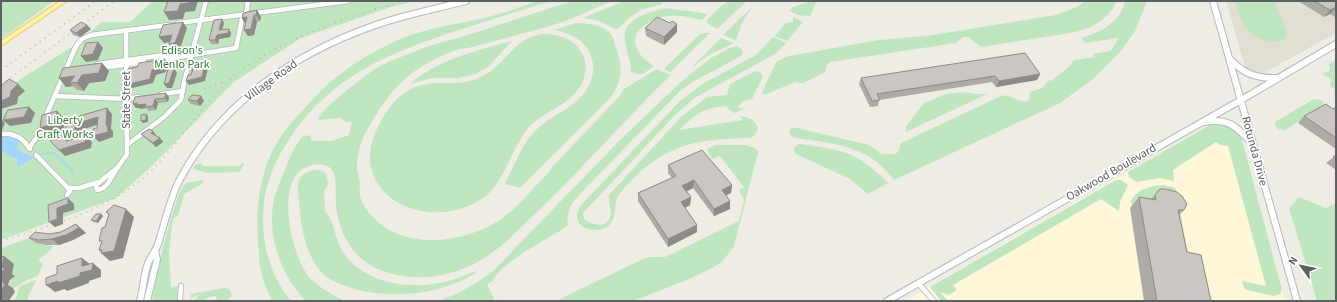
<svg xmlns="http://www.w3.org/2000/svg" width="1337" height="302" font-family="'Source Sans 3',sans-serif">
<rect width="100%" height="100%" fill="#eeece4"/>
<path fill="#fef6d9" d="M1212,123L1240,132L1285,301H905Z"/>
<path fill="#e1ded4" d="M1226,1H1336V33L1262,74L1246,70Z"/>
<g fill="#c0e6c0">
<path d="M1,1H54L1,39Z"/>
<path d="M153,1H415L388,8L301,38L234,82L152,166L116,198L1,240V91L72,47L102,22H130Z"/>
<path d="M537,1H551C521,10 492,20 462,29C391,52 330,75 288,141C276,159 267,180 264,202C260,239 268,272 291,301H272C269,293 264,284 262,276C259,265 259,253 258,243C256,208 259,176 275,146C282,133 293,121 303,110C331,77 363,55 403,38C427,28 454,25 479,19C499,15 518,8 537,1Z"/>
<path d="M572,1H612C592,9 572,20 550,26C527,32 504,39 480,45C474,47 467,48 460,49C443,54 425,63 411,74C396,85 386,99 376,115C366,130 356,148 357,168C357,173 360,181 360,185C358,198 363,205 371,215C403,252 467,244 504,217C521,204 535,186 549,172L553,166L619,97L624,89L657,69L671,75C626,118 586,165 541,208C522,226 503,248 479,261C456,274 429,280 403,276C363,270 341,246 336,206C335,197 337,179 333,172C329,163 317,163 309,166C273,177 291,255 309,277C319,287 333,296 346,301H306C282,277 268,239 273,205C275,193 280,181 285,170C289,159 294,146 302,137L311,135V140L312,141H332L349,135L352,122H345L341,118L319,120L318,118L325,109L347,90L373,70L390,61L432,45L468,35Z"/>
<path d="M624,1H660L663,4L640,10L628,19L618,29H615L599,21L583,18Z"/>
<path d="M730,1H747L717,29L707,23V20L721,6Z"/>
<path d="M811,1H817L810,16L797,15L790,11L793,7Z"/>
<path d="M1085,1H1117L1112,10L1102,20L1091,27L1076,32L981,47L968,37H963L956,43L830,62L827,65L825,72L803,83L795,82L764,95L762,92L777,61L789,56L879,40L926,36L1056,15L1077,7Z"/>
<path d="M1125,1H1147L1135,31L1120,52L1093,79L1060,103L894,180C889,174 883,167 877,162C853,144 824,142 795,138L791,136L789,133L791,128H797L869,145L882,154H895L898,152L901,143L1001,96C1011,93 1018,105 1029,100L1030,92L1042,88L1049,80L1051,81L1070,66L1074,60L1095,57L1093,54L1111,51L1119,38L1085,43L1081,38C1101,32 1120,23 1125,1Z"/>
<path d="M1235,1H1275L1287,33L1286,37C1275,47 1253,39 1245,27C1240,20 1238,9 1235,1Z"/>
<path d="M752,7L743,21L736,40L723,35Z"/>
<path d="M670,8L672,9L704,13L707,15L702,20C691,18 680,14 668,16C651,18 624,33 640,54C643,59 649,62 654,66L643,74H637L631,72C631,59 623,44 625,32C629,16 657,9 670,8Z"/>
<path d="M793,17L803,22L787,41L775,36L786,23L793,22Z"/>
<path d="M575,23C587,23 598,24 608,31C613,35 614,42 616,48C623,68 623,80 610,98L520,188L505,184C514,167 521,145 535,131C553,112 581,108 591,81C594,72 594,62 590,54C584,39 569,33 554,30Z"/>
<path d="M704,33H710L670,72L664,69L700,34Z"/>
<path d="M542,34C557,34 571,37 580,50C585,56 587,65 585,73C580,105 543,108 526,131C512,149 506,175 490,192C458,224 387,219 372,171C367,155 372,137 380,123C393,98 409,83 439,83C454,83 467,84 481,77C505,66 514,37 542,34Z"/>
<path d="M773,37L786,43L775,54L696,97L677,113L583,213L584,219C591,225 607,229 610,217C612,210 608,202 609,195L681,117L707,97L727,95L730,84L756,71L761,73L763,76L752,99L743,101L738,107H735L745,109L734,113L726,107L731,106C709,105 694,114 679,130L743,120L739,116C748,117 756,119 758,129L755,135L751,138C689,139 659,146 618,196C613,204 618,214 611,223C600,238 564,228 582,204L680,101L704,83L756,55Z"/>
<path d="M721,38L734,43L709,55L691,68Z"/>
<path d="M512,41L488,67L476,74L458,78H431L410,84C439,59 476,51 512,41Z"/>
<path d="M737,46L742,50L743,53L741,56L691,83L680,91L579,195C570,205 566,213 568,226C551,237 498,264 493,281L487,284L495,301L500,299L501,301H438C459,294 476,284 493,271L621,139L683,80L711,58L730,48Z"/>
<path d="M1336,60V90L1330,86L1331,79L1322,74L1330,70L1329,64Z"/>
<path d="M964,92L976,94H987L906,132V126L924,103L946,94Z"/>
<path d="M1314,99L1321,100L1325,105L1285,130L1278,129L1275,125V122Z"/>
<path d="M1213,123H1221L1240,132L1282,290L1280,294L1274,296L1247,290L1244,288L1242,281L1266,286L1228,146L1220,145L1216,142L1173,170L1174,181L1160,178L1137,182L1129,177L1128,172Z"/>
<path d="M799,144C842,150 857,151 888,183L868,194L850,179L796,154L794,151V148Z"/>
<path d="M716,145H746L755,148L758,152L734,246L722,262L712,268L687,280L633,301H556L643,259L650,257H665L739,221L744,200L739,190L744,187L720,156L712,159L707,149Z"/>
<path d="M202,163V166H240L242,163L244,164L240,171L238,172L207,173L193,169L195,165Z"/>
<path d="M314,170H320L326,173L328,184L324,192L325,211C335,221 335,242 345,255C369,286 414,290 449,281C458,279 470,272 478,271C438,300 364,302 325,276C305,257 301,227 299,201C298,194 297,186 299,180C302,174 308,171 314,170Z"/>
<path d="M203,180L204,182L202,184L184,194L178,216L173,218L169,253L171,287L178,286L177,301H152C156,279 172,197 186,183Z"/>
<path d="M1116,180H1121L1128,185L1120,202L1119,211L1101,199L953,285L957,290L949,295L940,292L948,301H941L930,287Z"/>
<path d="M1163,185L1172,187L1176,189L1190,264L1130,202C1137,189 1149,186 1163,185Z"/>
<path d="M1299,197L1326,208L1336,203V301H1317L1289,208Z"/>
<path d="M38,235L46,245L53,246L51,250L40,258L39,261L43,264L38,276L27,280L8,292V286L13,278L1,268V248Z"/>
<path d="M36,280L28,297L27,301H15L20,286Z"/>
<path d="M225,288L229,289L232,295L227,301H217L216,296L209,297L204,301H195L198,296L197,295L191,298V294Z"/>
</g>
<path fill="#a3d6ff" d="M11,136L19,140L17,149L33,158L19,166H17V157L15,158L7,155L5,151L1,152V137Z"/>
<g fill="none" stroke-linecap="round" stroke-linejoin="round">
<path stroke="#a3d6ff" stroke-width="1.5" d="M33,158L41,154L54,153L70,168L73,174"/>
<defs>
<g id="street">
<path d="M246,14L248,1"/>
<path d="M178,23L348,1"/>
<path d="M161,60L236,48L243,14"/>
<path d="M98,64L187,52L192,54"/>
<path d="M102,68L144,62"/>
<path d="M162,94L183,91"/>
<path d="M55,96L127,99L139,97"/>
<path d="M1,134C14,132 23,138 30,149"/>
<path d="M127,145L164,117L181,100L184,82L206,1"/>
<path d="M29,148L37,137L76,46L82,39L91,35L168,25"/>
<path d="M36,155L68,188H79L99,182"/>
<path d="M118,167C112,175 108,189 97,190L96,185Z"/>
<path d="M118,167L127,154L126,30"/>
<path d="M67,195L70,191L68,188"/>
<path d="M918,283L934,301"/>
<path d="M180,301L181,286"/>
</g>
<g id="secondary">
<path d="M1213,1L1297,301"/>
<path d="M1231,60C1244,74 1256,78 1275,78"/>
<path d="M1205,122C1228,118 1236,126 1251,142"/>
<path d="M140,301C143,289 144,274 148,263C151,256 156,251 158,244C165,223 169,201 179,181C219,105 293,54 373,26C403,15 435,9 466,1"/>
<path d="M147,301L157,259L155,251"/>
<path d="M887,301L1241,100L1336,44"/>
</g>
<path id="primary" d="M60,1H67L1,46V41Z"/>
</defs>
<use href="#street" stroke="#b4b6bb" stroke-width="6"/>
<use href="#secondary" stroke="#b5b8be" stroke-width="8"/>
<use href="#primary" stroke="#f2c959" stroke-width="2"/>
<use href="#street" stroke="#fff" stroke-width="4.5"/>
<use href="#secondary" stroke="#fff" stroke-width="6"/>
<use href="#primary" fill="#fff2a8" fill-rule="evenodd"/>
<g stroke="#b4b5b5" stroke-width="1.5" stroke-dasharray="1 5" stroke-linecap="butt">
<path d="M1,70L96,1"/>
<path d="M1,85L114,1"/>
<path d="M204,89L226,81"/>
<path d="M1,241C55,224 111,210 153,169C182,139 204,101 237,74C281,39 349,16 403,1"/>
</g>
</g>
<g fill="#aeaaa6">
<path d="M1298,1H1336V16L1335,17L1330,14L1324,17Z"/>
<path d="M257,10L261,17L260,21L257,22L254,35L248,36L245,24L242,18Z"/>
<path d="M224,23L222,30L231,33L230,37L219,39L218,44H211L209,40Z"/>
<path d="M670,23L677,24V32L664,45L646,36L645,28Z"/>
<path d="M91,29L80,37L73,35L70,30Z"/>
<path d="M102,63L109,71L105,81L89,83L84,91L77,90L73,86L66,87L59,78Z"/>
<path d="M1040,74L1037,80L996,87L992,82L879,100L878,106L870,107L859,84L861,78Z"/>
<path d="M201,96L204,101L200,106L191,104L188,100Z"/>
<path d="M169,97L168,102L158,103L156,110L149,111L146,108L140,109L139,108H136L133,104Z"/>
<path d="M1336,107V149L1298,123L1304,116L1333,109Z"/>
<path d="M141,134L156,135V136L160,138L163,142L156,147L145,138Z"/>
<path d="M1336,155V170L1326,163Z"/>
<path d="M668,165L732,185L731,193L726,195L730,201V209L714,216L693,188L686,192L691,197L690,205L685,208L697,225V232L668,247L638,201V193L672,178L668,173Z"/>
<path d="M1160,189L1184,210L1179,215L1187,252L1211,301H1144L1130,208L1139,197L1151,199Z"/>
<path d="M101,214L103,216L98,223L93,222L91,220Z"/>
<path d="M76,224L86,233L73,240L59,245H46L36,243L29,238L61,232Z"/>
</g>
<g fill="#8d8b87">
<path d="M190,1H198L195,11L185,12L183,19L169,20L164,12L180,4Z"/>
<path d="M1336,8L1330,14L1324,17L1330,10Z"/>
<path d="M257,10L261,17L260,21L256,15Z"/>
<path d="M254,15L257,22L254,35L248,36L244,30Z"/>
<path d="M247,17L245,24L242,18Z"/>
<path d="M222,19L224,23L221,34L219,30Z"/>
<path d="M183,22L187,28L180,49L174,50L169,44L176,41L164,43L159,37Z"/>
<path d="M677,24V32L664,45V37Z"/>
<path d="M87,25L91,29L80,37L76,33Z"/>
<path d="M229,29L231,33L230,37L219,39L218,44L215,40L217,35Z"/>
<path d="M98,42L103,48L98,60L86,62L81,56Z"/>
<path d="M165,59L169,63L166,72L156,75L153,83L132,88L129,84L152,70Z"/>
<path d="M102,63L109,71L105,81L89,83L84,91L77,83L70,82L73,86L66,87L59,78L82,75Z"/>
<path d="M205,63L208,68L205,81L189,85L186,81Z"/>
<path d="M174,68L177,73L172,88H167L164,84Z"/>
<path d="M1040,74L1037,80L996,87L999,81Z"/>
<path d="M18,84L25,91L18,97L17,104L1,109V101Z"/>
<path d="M166,93L169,97L168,102L165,98Z"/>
<path d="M201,96L204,101L200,106L197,101Z"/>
<path d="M155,99L158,103L156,110L153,106Z"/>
<path d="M137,103L146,104L145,107L146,108L140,109L139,108H136L133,104Z"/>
<path d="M29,107L35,113L31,123L10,126L3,120Z"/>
<path d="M107,108L112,114L111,129L113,131V137L99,142L93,136L106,125Z"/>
<path d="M57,111L63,117V121L65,124L64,129L46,134L40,128L56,118Z"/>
<path d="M146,114L148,116V122L143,123L141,121Z"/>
<path d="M98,117L103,123L81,130L80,135L71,138L66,132L75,124Z"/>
<path d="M1,119L5,123L2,130H1Z"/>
<path d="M153,131L156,135L154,137L151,133Z"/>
<path d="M86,136L92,142L91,148L65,156L59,150Z"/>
<path d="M160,138L163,142L156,147L153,143Z"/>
<path d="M694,180L693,188L682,194V186Z"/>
<path d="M732,185L731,193L721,198L722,190Z"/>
<path d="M691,197L690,205L681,210V202Z"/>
<path d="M68,198L74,204V210L63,213V224L55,227L49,222L57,208Z"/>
<path d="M730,201V209L714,216V209Z"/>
<path d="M126,209L134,217L123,258L110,261L101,253H102L99,250Z"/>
<path d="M101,214L103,216L98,223L96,221Z"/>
<path d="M76,224L86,233L73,240L59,245L52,239Z"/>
<path d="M697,225V232L668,247V239Z"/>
<path d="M4,256L14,264L12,274L15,276L10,280L8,285L13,288L15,292L10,299L9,301H1V272Z"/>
<path d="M82,258L91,265L93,263L101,270V277L89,281V283L67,291L65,289L55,292L46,285L82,266Z"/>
</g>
<g fill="#cac6c1" stroke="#8d8b87">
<path d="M168,1H190V3L180,4L178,11L164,12Z"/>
<path d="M1314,1H1336V7L1330,10Z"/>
<path d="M257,10L256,15H254L251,29L244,30L247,17L242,18L243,13Z"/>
<path d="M657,17L670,23L672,21L677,24L664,37L645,28Z"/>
<path d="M222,19L219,30L229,29L228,33L217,35L215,40H209L214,20Z"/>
<path d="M81,22L87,25L76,33L70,30Z"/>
<path d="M183,22L175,43L169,44L172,35L159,37L163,25Z"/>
<path d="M98,42L93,54L81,56L86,43Z"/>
<path d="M1025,53L1040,74L999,81L995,76L877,94L880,100L872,101L861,78Z"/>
<path d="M165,59L162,68L152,70L150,79L129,84L128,69L137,67L139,63Z"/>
<path d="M102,63L99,73L82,75L77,83L70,82L75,76L59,78L63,68Z"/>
<path d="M205,63L202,77L186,81L188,75H191L194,64Z"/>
<path d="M174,68L169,83L164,84L168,69Z"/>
<path d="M9,79L18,84L11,91L10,97L1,101V86Z"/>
<path d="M166,93L165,98L155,99L153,106L145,107L146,104L137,105V103L133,104L135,97Z"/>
<path d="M192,95L201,96L197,101L188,100Z"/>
<path d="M1326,104L1333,109L1336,107V138L1304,116Z"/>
<path d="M29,107L24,117L3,120L8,110Z"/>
<path d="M107,108L106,125H107L108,132L93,136V129L97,128L98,117L75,124V129L66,132V120Z"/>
<path d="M57,111L56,118H59L58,122L40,128L42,115Z"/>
<path d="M146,114V120L141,121V115Z"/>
<path d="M149,129L153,131L151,133L160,138L153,143L141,134Z"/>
<path d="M60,135L66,141L86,136L85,142L59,150L50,141Z"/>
<path d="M702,150L732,185L722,190L730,201L714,209L694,180L682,186L691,197L681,202L697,225L668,239L638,193L676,176L668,165Z"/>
<path d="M1336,155V159L1333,157Z"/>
<path d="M1160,189H1165L1177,192L1182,196L1187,204L1184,210H1178L1187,252L1201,255L1211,301H1157L1139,197L1156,200L1155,195Z"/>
<path d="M68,198V204L57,208V219L49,222L48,205Z"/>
<path d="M114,205L126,209L114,251L101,253L102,250H99L102,241H99L102,228L105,227L109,214L106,212Z"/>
<path d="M96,214H101L96,221L91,220Z"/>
<path d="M76,224L79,228L66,235L52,239L39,240L29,238L35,232L49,234L61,232Z"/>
<path d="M4,256L2,267L5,269L1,272V257Z"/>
<path d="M82,258V266L93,263L92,270L80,273V276L58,283V281L46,285V278L57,274V266Z"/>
<path d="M2,281L5,285L1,290V282Z"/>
</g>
<g text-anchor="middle" stroke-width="3.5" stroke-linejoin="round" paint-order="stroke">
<g font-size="12" fill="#348339" stroke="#fff">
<text x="182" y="54">Edison's<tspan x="182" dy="14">Menlo Park</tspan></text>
<text x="65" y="124">Liberty<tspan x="65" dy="14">Craft Works</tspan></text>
</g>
<g font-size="12" fill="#5c5f64" stroke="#fff">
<text transform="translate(271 80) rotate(-36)" y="4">Village Road</text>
<text transform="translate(126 100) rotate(-90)" y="4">State Street</text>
<text transform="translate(1255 151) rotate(75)" y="4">Rotunda Drive</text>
<text transform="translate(1111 172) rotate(-30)" y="4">Oakwood Boulevard</text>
</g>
</g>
<rect width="1337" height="302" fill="none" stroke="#5c5f64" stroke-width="4"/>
<g transform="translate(1301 266) rotate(303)" stroke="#ffffff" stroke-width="3" paint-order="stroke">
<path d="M0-3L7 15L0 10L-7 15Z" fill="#5c5f64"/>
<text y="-6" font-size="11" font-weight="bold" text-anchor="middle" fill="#5c5f64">N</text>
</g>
</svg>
